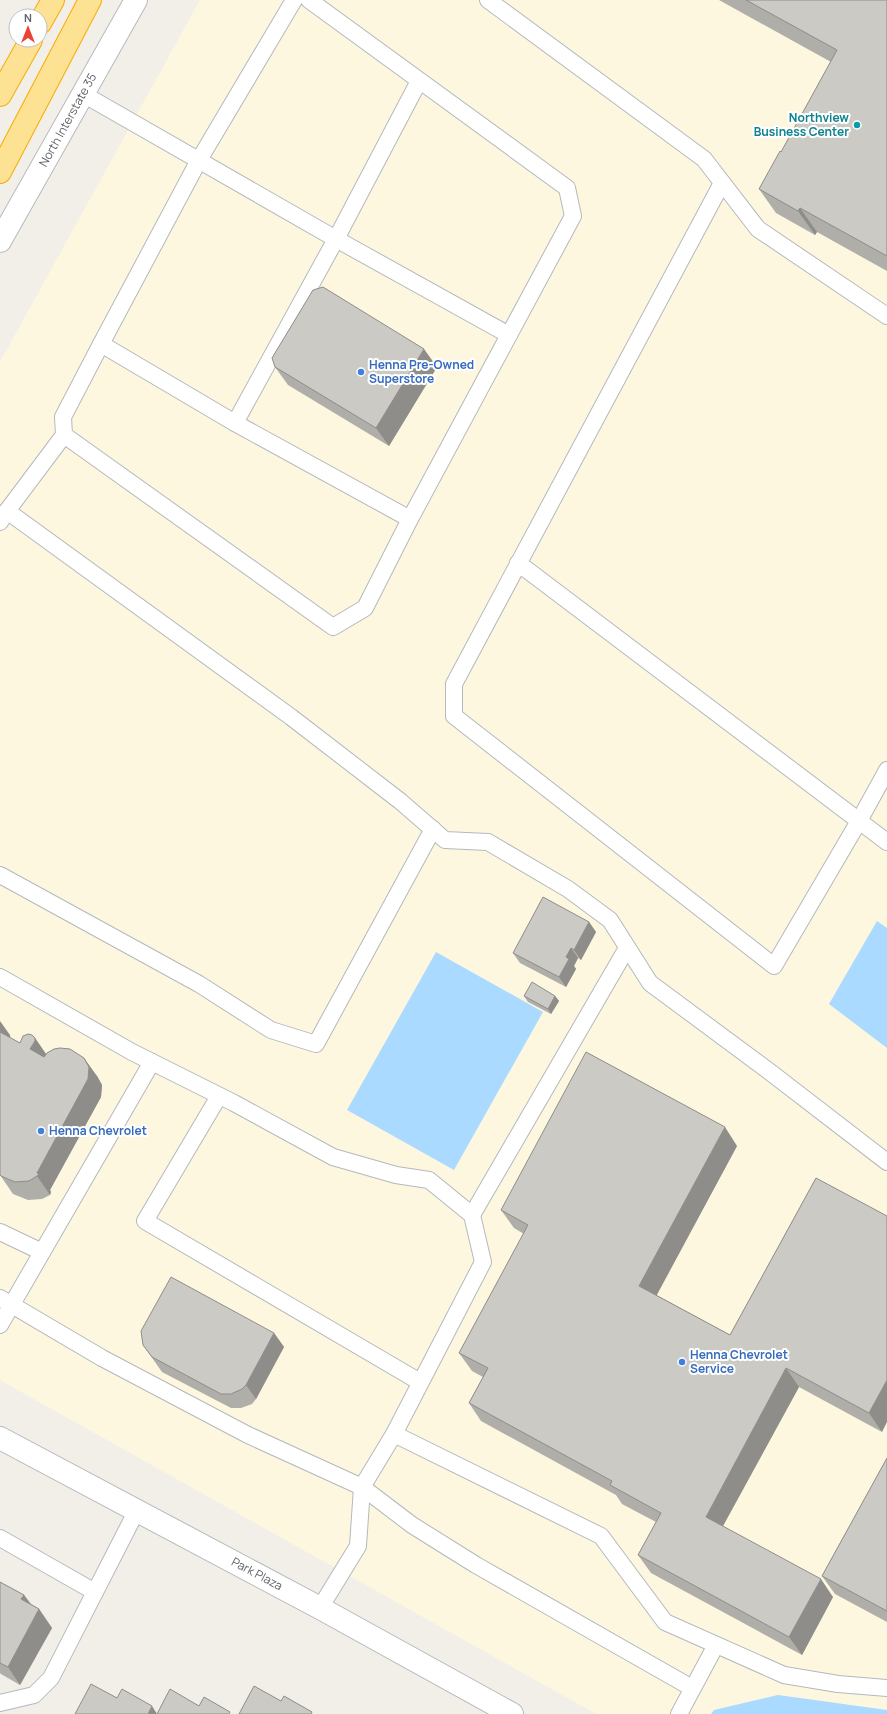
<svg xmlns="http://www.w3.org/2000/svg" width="887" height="1714" font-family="Manrope,sans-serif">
<rect width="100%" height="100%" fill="#f1efe8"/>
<path fill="#fef7e0" d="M200,0H887V1714H596L0,1380V362Z"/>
<g fill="#aadaff">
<path d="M877,921L887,928V1048L829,1004Z"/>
<path d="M436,952L543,1012L454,1170L347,1110Z"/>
<path d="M778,1695L887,1710V1714H711L714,1710Z"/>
</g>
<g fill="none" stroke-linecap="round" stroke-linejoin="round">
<defs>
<g id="service">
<path d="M294,0L199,160L101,344L63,417L64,435L333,627L365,608L410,519L573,216L567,188L309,0"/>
<path d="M488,0L704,159L758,229L887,316"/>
<path d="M83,94L336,239L509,335"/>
<path d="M722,183L454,684V716L774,966L859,821L887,770"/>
<path d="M101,344L235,423"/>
<path d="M7,511L64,435"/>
<path d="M410,519L235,423L336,239L419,81"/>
<path d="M0,522L7,511L291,717L400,801L445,840L488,842L568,889L610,920L650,983L770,1072L887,1162"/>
<path d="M518,563L887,842"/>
<path d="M0,875L199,984L271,1030L316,1044L433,829"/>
<path d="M0,977L132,1052L234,1103L333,1157L396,1175L429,1180L472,1215L483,1262L394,1434"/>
<path d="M219,1096L145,1221L420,1382"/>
<path d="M472,1215L627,948"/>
<path d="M0,1232L42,1252"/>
<path d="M0,1298L102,1358L248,1435L362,1487L394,1434L601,1536L665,1622L784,1675L838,1684L887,1688"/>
<path d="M0,1325L152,1062"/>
<path d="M362,1487L412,1525L476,1565L692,1688"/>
<path d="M0,1538L95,1592"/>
<path d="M320,1608L358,1546L362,1487"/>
<path d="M0,1703L34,1695L51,1678L137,1510"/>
<path d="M679,1714L716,1645"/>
</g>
<path id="minor" d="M0,1438L320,1608L512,1714"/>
<path id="secondary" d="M0,241L136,0"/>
<g id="motorway">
<path d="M40,23L53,0"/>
<path d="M0,95L31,40"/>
<path d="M0,172L90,0"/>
</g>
</defs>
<use href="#service" stroke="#b5b8bc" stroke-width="18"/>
<use href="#minor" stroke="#b5b8bc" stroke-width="24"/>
<use href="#secondary" stroke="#b6babf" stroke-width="24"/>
<use href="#motorway" stroke="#f9ab00" stroke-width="24"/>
<use href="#service" stroke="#fff" stroke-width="16"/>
<use href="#minor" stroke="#fff" stroke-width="22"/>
<use href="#secondary" stroke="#fff" stroke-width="22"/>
<use href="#motorway" stroke="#fde293" stroke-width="22"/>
</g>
<g fill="#afaea9">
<path d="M719,0H887V271L817,232L815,235L776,213L759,189L781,152L831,62Z"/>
<path d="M275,367H437L389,446L288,385Z"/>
<path d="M589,922L596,932L581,960L578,958L574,966L576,969L566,987L520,963L513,953Z"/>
<path d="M524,996H555L559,1001L551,1014L528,1002Z"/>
<path d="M10,1035V1038L20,1043L35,1038L46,1054L97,1076L102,1085L101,1097L50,1190L51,1192L50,1195L42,1199L28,1200L13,1194L0,1175Z"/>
<path d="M737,1146L656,1295L730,1335L816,1178L882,1432L799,1387L723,1526L833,1597L802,1655L651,1573L638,1555L656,1522L622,1504L616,1495L481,1421L469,1403L483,1377L472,1371L459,1353L524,1234L514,1228L501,1210Z"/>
<path d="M274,1333L284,1347L256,1399L252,1404L241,1408H231L162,1372L143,1345Z"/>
<path d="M887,1458V1622L835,1594L822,1576Z"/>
<path d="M0,1582L24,1595L31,1604L39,1609L52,1628L20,1685L1,1674L0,1673Z"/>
</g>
<g fill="#8f8d8a">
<path d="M800,208L817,232L815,235L798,211Z"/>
<path d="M424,349L437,367L389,446L376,428Z"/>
<path d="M589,922L596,932L581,960L574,950Z"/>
<path d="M571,948L578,958L574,966L576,969L566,987L559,977L566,957Z"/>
<path d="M555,996L559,1001L551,1014L548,1009Z"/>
<path d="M0,1021L10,1035L11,1044L0,1036Z"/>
<path d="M35,1038L48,1057V1060L30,1049Z"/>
<path d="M84,1058L97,1076L102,1085L101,1097L50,1190L51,1192L50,1195L37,1176V1173Z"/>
<path d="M725,1127L737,1146L652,1304L639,1286Z"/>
<path d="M274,1333L284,1347L256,1399L246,1385Z"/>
<path d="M786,1368L799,1387L718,1535L706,1517Z"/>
<path d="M887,1380V1422L882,1432L869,1413Z"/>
<path d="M821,1579L833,1597L802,1655L789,1637Z"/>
<path d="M24,1595L37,1613L21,1599Z"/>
<path d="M39,1609L52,1628L20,1685L8,1667Z"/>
<path d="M152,1706L157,1714H148Z"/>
</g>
<g fill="#cccac5" stroke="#8f8d8a">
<path d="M746,0H887V256L800,208L798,211L759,189L780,151L781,152L837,50Z"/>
<path d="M323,287L424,349L376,428L275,367L272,358L313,290Z"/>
<path d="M543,897L589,922L574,950L571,948L566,957L569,959L559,977L513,953Z"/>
<path d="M532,982L555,996L548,1009L524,996Z"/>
<path d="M0,1032L20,1043L23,1036L28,1034L32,1035L35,1038V1041L30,1049L44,1057L47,1053L54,1049L60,1048L70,1049L84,1058L89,1067L88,1079L37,1173L39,1174L37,1176L29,1181L15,1182L1,1176L0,1175Z"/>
<path d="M586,1052L725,1127L639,1286L730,1335L816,1178L887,1216V1380L869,1413L786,1368L706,1517L821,1579L789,1637L638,1555L661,1513L610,1485L612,1481L469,1403L488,1368L459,1353L528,1225L501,1210Z"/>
<path d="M171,1277L274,1333L246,1385L242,1389L231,1394H221L152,1357L143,1345L141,1331Z"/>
<path d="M887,1458V1611L822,1576Z"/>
<path d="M0,1582L24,1595L21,1599L39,1609L8,1667L0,1663Z"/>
<path d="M91,1684L117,1698L122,1689L152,1706L148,1714H75Z"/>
<path d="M254,1686L281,1701L284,1696L312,1712L311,1714H239Z"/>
<path d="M170,1689L199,1706L204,1697L230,1712L229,1714H157Z"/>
</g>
<circle fill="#0f9aa8" stroke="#fff" stroke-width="1.5" cx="857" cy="125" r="4"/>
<g fill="#3f7fe0" stroke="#fff" stroke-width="1.5">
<circle cx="361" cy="372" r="4"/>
<circle cx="41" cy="1131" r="4"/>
<circle cx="682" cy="1362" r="4"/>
</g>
<g text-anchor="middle" stroke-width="4" stroke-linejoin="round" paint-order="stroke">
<g font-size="12" font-weight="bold" fill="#0d838f" stroke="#fff" text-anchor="end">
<text x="849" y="122">Northview<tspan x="849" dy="14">Business Center</tspan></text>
</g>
<g font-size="12" fill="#5f6368" stroke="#fff">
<text transform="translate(68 120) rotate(-61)" y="4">North Interstate 35</text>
<text transform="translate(257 1574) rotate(28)" y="4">Park Plaza</text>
</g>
<g font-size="12" font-weight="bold" fill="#366cbe" stroke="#fff" text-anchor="start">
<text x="369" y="369">Henna Pre-Owned<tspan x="369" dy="14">Superstore</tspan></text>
<text x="49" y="1135">Henna Chevrolet</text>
<text x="690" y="1359">Henna Chevrolet<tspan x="690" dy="14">Service</tspan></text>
</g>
</g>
<g transform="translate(28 28)"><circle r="19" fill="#ffffff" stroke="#bfc1c3"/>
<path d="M0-3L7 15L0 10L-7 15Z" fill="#ea4335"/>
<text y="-6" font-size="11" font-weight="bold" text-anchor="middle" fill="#5f6368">N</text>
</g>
</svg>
